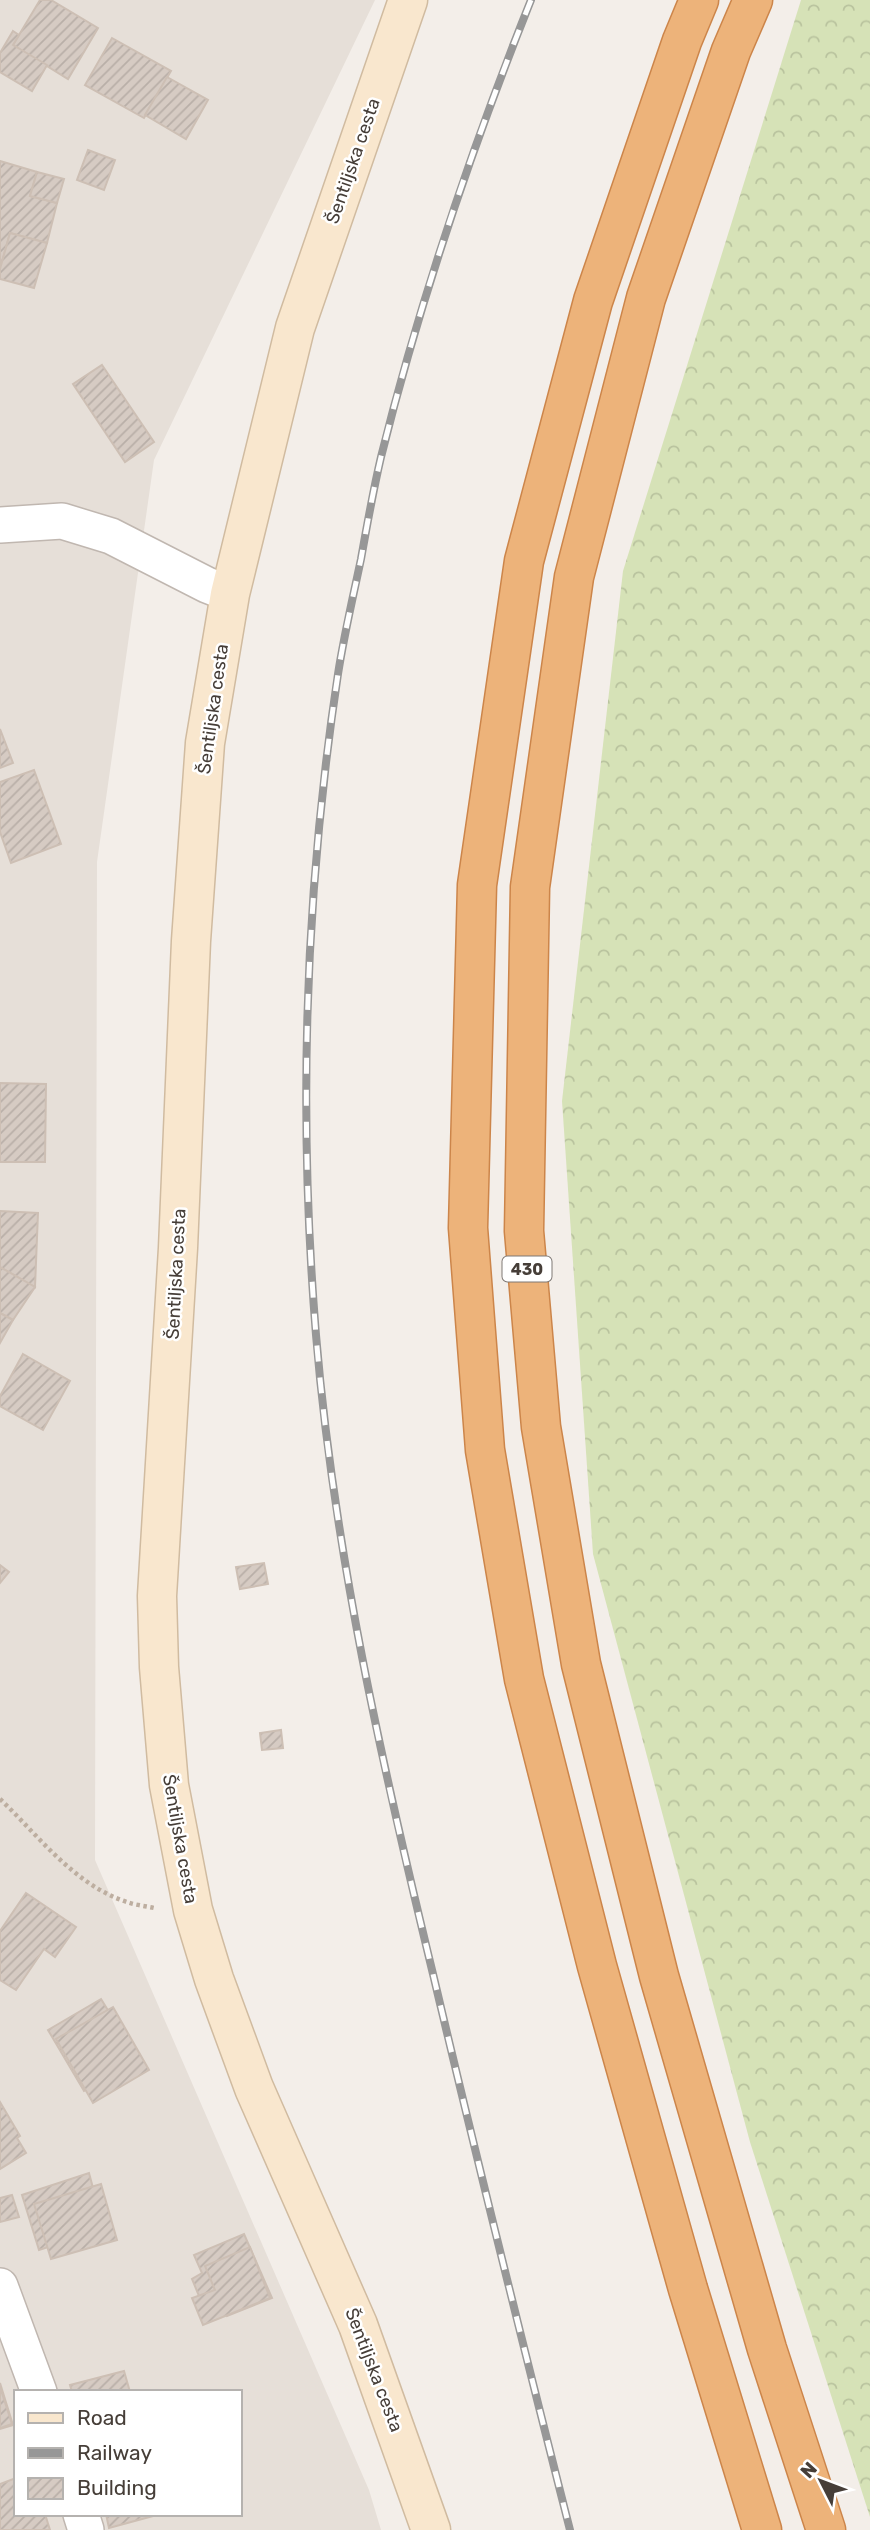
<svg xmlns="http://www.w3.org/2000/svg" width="870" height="2530" font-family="Rubik,sans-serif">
<defs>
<pattern id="forest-crowns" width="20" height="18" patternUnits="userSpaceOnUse" patternTransform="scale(1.75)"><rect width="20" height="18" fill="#d6e2b7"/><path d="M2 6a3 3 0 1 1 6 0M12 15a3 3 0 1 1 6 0" fill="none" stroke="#b9c39e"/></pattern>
<pattern id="building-hatch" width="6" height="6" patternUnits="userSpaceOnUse" patternTransform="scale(1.75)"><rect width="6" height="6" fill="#d6cbc3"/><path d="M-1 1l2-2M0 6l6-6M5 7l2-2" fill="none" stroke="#b9afa8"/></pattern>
</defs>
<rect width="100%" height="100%" fill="#f3eee9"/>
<path fill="#e6dfd8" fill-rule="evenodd" d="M0,0H375L154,460L97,862L95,1860L369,2490L381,2530H0ZM16,2392H240V2514H16Z"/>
<path fill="url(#forest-crowns)" d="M801,0H870V2517L750,2142L593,1554L562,1101L623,571Z"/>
<g fill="url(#building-hatch)" stroke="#cdbfb4" stroke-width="2">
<path d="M40,0H51L98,28L68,79L13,45Z"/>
<path d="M13,31L19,35L13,45L47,65L32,91L0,72V53Z"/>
<path d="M112,38L171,71L144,118L85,85Z"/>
<path d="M167,77L208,100L186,139L145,115Z"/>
<path d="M88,150L115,160L104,190L77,180Z"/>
<path d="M0,161L37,172L30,196L57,203L47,243L10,233L0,269Z"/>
<path d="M37,172L64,179L57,203L30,196Z"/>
<path d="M10,233L47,243L34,288L0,279V269Z"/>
<path d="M102,365L154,442L125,462L73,384Z"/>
<path d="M0,729L13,763L0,768Z"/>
<path d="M34,770L61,844L11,863L0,832V782Z"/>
<path d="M0,1083L46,1084L45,1162H0Z"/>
<path d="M0,1211L38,1213L35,1287L0,1267Z"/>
<path d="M0,1267L35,1287L13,1320L0,1313Z"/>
<path d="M0,1313L13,1320L0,1343Z"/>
<path d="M23,1354L70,1381L43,1430L0,1406V1396Z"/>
<path d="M264,1563L268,1584L240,1589L236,1567Z"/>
<path d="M0,1565L9,1572L0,1583Z"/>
<path d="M281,1730L283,1748L262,1750L260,1733Z"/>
<path d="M26,1893L76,1927L55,1957L44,1949L16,1990L0,1980V1931Z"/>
<path d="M101,1999L122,2033L115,2037L131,2063L84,2091L48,2030Z"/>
<path d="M113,2007L149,2070L93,2103L56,2039Z"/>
<path d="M0,2102L20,2136L17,2138L26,2153L0,2169Z"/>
<path d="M89,2173L104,2229L39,2250L22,2195Z"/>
<path d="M101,2184L117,2240L51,2259L34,2204Z"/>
<path d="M12,2195L19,2217L0,2222V2198Z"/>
<path d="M244,2234L272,2298L227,2316L222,2305L206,2313L192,2279L202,2273L194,2255Z"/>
<path d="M250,2247L270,2298L203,2325L192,2298L215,2290L205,2266Z"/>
<path d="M124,2371L130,2392H72L70,2385Z"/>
<path d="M0,2383L13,2425L0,2429Z"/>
<path d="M0,2387L12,2424L0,2428Z"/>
<path d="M16,2478V2514H45L50,2530H0V2484Z"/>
<path d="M106,2514H157V2515L109,2528Z"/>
</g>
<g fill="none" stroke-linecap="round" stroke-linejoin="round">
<defs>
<g id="street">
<path d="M0,525L62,521L111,536L207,585L230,594"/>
<path d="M0,2286L39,2392"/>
<path d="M81,2514L86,2530"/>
</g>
<path id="secondary" d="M408,0L295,328L230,594L205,743L191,941L178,1248L157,1596L159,1667L169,1785L193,1910L214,1979L254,2088L358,2325L431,2530"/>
<g id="highway">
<path d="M699,0L682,41L593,301L524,561L477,885L468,1228L485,1450L524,1679L597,1966L688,2289L762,2530"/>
<path d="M753,0L731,51L646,298L574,577L530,887L524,1231L541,1427L581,1664L659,1976L767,2349L826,2530"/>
</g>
</defs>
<use href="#street" stroke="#c0b7b0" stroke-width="38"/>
<use href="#secondary" stroke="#d0bba0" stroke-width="41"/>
<use href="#highway" stroke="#cc854a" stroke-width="41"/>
<path stroke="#bdaea0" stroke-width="4.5" stroke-dasharray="3.5 3.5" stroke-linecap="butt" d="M0,1799C39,1836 74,1885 127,1902C135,1905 145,1906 154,1908"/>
<use href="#street" stroke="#fff" stroke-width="35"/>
<use href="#secondary" stroke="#f9e7ce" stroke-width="38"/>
<use href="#highway" stroke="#edb37a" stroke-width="38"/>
<defs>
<path id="rail" d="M531,0C471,150 420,300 381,457C373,491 367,525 361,559C353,597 344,635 338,674C305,892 298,1115 316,1335C334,1552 382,1764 433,1974C477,2160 523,2345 570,2530"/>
</defs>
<use href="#rail" stroke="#979797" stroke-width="8"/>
<use href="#rail" stroke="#fff" stroke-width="5" stroke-dasharray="16" stroke-linecap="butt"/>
</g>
<g text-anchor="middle" stroke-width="5" stroke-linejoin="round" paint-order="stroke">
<rect fill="#fff" stroke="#7e7874" stroke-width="2" x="502.5" y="1256.5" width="49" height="25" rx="5"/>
<g font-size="16" font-weight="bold" fill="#463e38">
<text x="527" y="1275">430</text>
</g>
<g font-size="18" fill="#463e38" stroke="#fff">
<text transform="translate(353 161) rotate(-71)" y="6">Šentiljska cesta</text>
<text transform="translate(213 709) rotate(-82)" y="6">Šentiljska cesta</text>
<text transform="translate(176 1274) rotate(-87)" y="6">Šentiljska cesta</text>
<text transform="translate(180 1839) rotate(80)" y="6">Šentiljska cesta</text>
<text transform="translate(374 2370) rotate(69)" y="6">Šentiljska cesta</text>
</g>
</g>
<rect x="14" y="2390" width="228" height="126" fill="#ffffff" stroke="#b5b2af" stroke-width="2"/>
<rect x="28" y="2413" width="35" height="10" fill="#f9e7ce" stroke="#b5b2af" stroke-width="2"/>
<text x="77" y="2425" font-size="21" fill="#463e38">Road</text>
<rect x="28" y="2448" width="35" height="10" fill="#979797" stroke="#b5b2af" stroke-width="2"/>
<text x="77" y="2460" font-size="21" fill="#463e38">Railway</text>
<rect x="28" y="2478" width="35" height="21" fill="url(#building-hatch)" stroke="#b5b2af" stroke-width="2"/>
<text x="77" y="2495" font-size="21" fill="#463e38">Building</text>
<g transform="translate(821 2481) rotate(312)" stroke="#ffffff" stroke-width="5" paint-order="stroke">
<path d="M0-5L12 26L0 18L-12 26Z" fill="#463e38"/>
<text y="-10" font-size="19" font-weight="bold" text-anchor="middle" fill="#463e38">N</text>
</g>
</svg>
